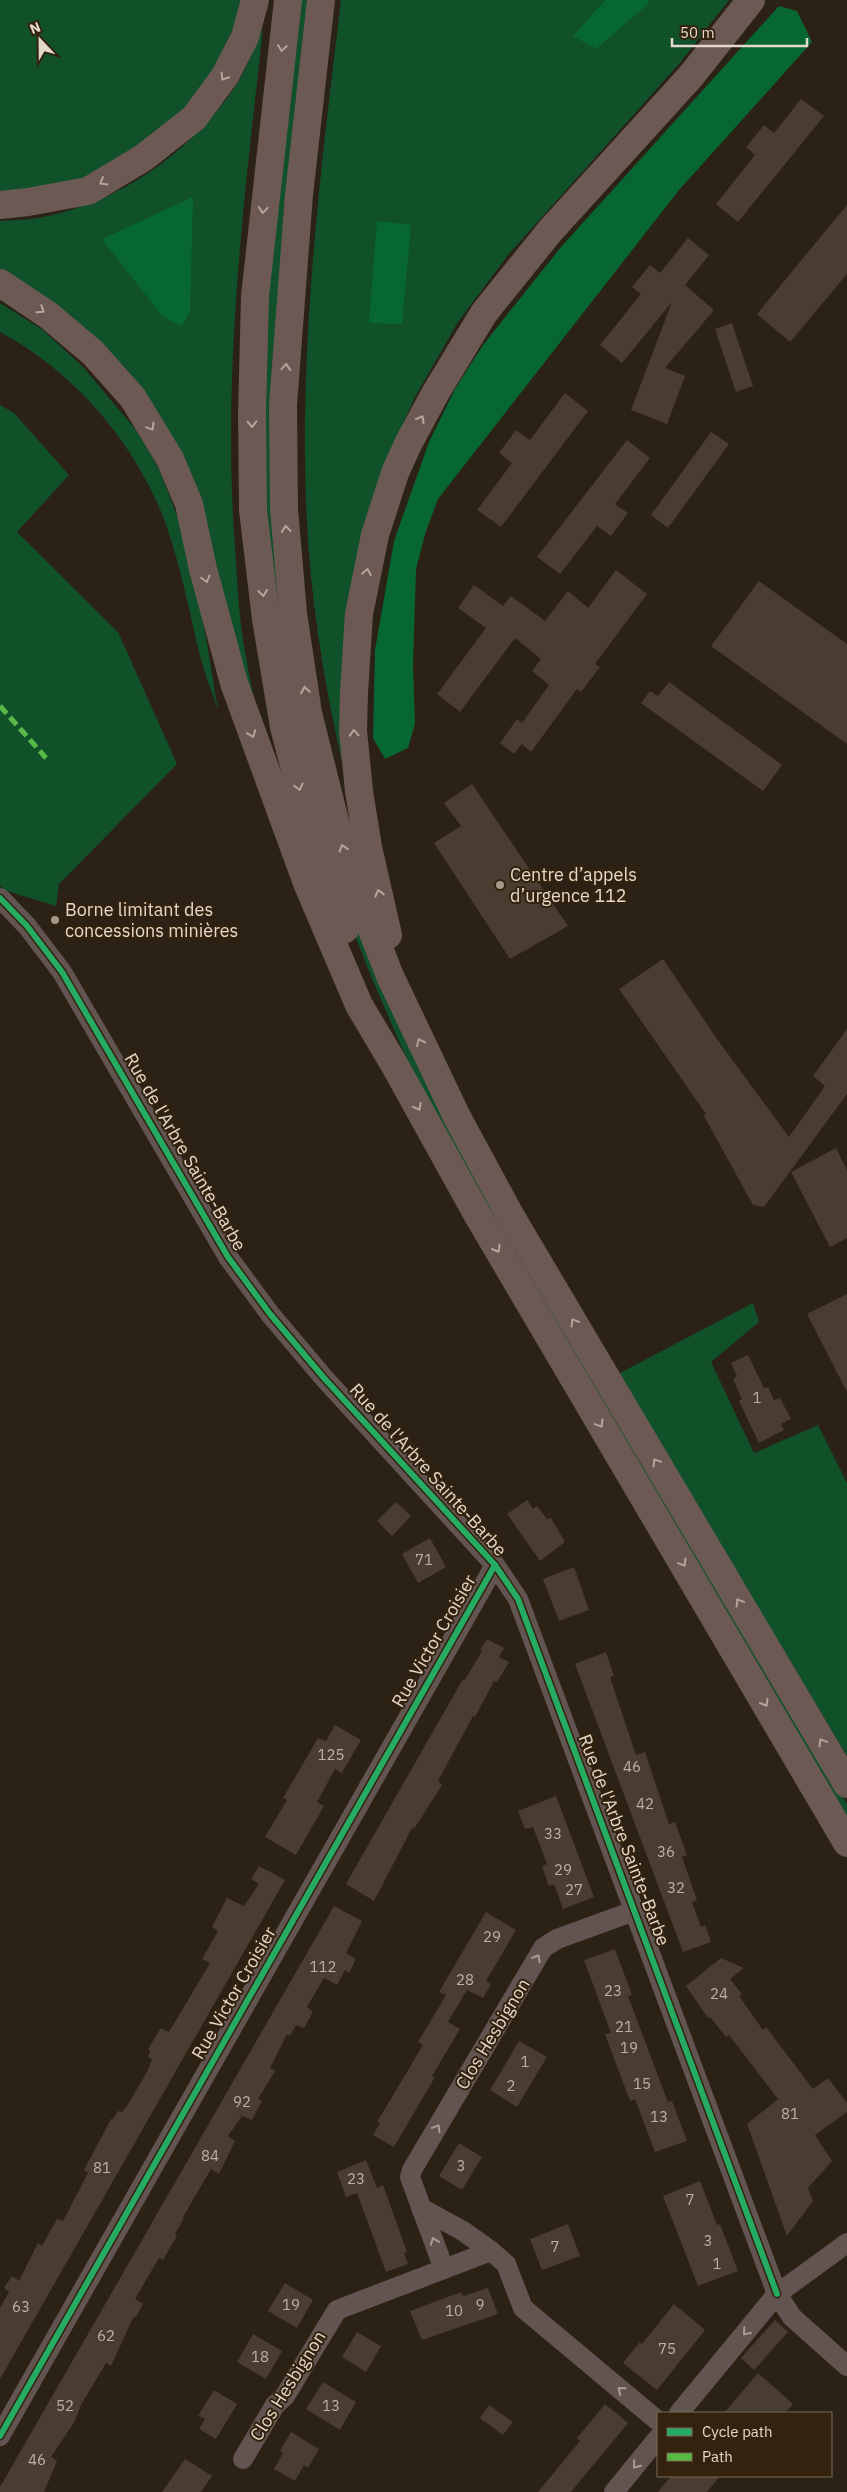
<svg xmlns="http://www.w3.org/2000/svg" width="847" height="2492" font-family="'IBM Plex Sans',sans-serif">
<rect width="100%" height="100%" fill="#2b2115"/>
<g fill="#11512a">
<path d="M0,0H247L203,91L167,129L88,176L51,188L0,195Z"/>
<path d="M298,0H308L286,192L299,722L500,1216L847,1804V1822L496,1224L409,1064L373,981L338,893L291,724L263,511L265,300Z"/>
<path d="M341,0H605L574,36L649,3L648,0H729L679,64L508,255L458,322L414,399L387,460L341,690L343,766C323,679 309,591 306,502C300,333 321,167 341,0Z"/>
<path d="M263,29C243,206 221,383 236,561C238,595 240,629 247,662C250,683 256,704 260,725L166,432L0,276V221C12,220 26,220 38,218C118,204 190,153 235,87C246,70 254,48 263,29Z"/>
<path d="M0,303L43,330L83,367L136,430L159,469L181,526L204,626L218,710C212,692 205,674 200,656C188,607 179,555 160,509C128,435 71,370 0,332Z"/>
<path d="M0,405L14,413L69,475L17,532L118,632L177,764L59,884L56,906L4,890L0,886Z"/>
<path d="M753,1303L759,1322L711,1362L754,1453L818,1425L847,1483V1756L618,1374Z"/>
</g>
<g fill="#076733">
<path d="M605,0H648L649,3L596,49L573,36Z"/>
<path d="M779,6L797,11L812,42L679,190L438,499L426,531L416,569L413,665L415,724L408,748L385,759L373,738L375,650L394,541L429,442L455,389L483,345L561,247Z"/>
<path d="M193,197L190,311L182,326L163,317L102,239Z"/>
<path d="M377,221L411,225L402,324L369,323Z"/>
</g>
<g fill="#493c30">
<path d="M801,99L824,116L738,222L716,204L755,155L746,147L764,125L774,133Z"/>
<path d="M847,205V274L790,342L757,314Z"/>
<path d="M688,238L709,255L685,285L714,310L665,368L685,376L667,424L631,410L672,302L622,363L600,345L641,294L632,287L650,265L660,273Z"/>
<path d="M732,323L753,386L736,392L715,329Z"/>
<path d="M565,393L588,411L501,527L477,510L512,463L499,453L516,430L530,440Z"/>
<path d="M711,432L729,444L668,528L651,515Z"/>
<path d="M627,440L650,458L615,504L628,513L611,536L597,526L560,574L537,557Z"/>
<path d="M616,570L647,594L595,664L600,667L581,692L577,689L531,752L522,744L514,754L500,743L517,719L522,723L549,685L532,671L541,659L515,638L460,712L437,694L486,628L458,608L474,585L503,606L511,596L545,621L568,591L588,608Z"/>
<path d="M759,581L847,644V744L711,646Z"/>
<path d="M669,682L782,765L763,791L641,703L650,691L658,696Z"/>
<path d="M472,784L568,926L510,959L434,843L461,826L444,803Z"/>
<path d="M663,959L717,1039L789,1137L825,1086L813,1076L847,1029V1094L764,1207L753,1205L704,1116L706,1114L619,989Z"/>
<path d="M836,1148L847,1170V1238L830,1247L791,1172Z"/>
<path d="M847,1294V1392L807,1314Z"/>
<path d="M748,1355L764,1388L768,1387L774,1400L780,1398L791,1419L781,1424L784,1430L759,1443L739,1401L742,1399L733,1379L737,1376L731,1363Z"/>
<path d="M527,1500L533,1509L537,1506L547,1519L551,1518L565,1542L540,1561L507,1514Z"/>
<path d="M396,1502L411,1516L392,1536L377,1521Z"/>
<path d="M430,1538L446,1567L418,1583L402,1554Z"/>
<path d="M574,1567L589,1610L559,1621L543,1579Z"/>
<path d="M487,1639L504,1648L499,1657L509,1662L497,1682L494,1681L475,1717L473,1716L438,1781L442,1785L414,1829L412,1828L374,1901L346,1884L463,1679L465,1680L482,1651L480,1650Z"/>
<path d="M606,1652L614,1676L610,1677L636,1755L645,1752L669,1824L675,1822L687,1855L682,1857L697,1900L692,1902L701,1927L705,1925L711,1942L683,1952L575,1664Z"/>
<path d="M335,1725L361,1740L342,1773L335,1769L317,1802L324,1806L296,1855L265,1837L287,1800L283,1798L318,1738L326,1741Z"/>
<path d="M556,1796L594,1897L563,1909L554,1884L549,1886L542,1866L547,1864L533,1827L525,1829L518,1811Z"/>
<path d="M259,1866L285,1880L0,2379V2308L9,2292L4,2288L12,2276L19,2281L38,2243L42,2246L57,2219L63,2221L88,2173L84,2170L111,2119H113L118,2111L122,2112L127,2106L148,2070L152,2059L148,2057L150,2051L148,2049L161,2028L169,2032L210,1963L202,1959L218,1931L212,1927L227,1898L244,1906L259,1884L251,1879Z"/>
<path d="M334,1906L362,1921L346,1953L356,1959L349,1973L345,1970L337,1985L324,1978L307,2007L313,2012L304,2028L296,2025L290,2036L287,2034L270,2068L275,2071L258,2099L262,2101L252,2120L242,2116L228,2136L235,2141L219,2174L211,2169L183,2217L184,2218L175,2234L177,2236L163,2260L159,2258L135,2299L143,2304L136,2317L134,2316L111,2366L106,2363L81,2405L75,2421L51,2457L57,2461L44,2492H0V2487Z"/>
<path d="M486,1912L516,1930L486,1981L491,1984L483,1998L467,1990L448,2022L460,2029L432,2076L435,2077L394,2147L373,2135L380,2123L377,2122L423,2045L418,2042L446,1995L439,1992Z"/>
<path d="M615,1949L632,1995L628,1996L655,2068L668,2102L672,2101L687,2141L655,2152L635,2099L630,2101L609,2045L605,2034L611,2033L584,1960Z"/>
<path d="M721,1958L744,1968L730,1979L742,1994L739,1996L763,2030L766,2027L813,2089L828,2078L847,2103V2112L815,2135L832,2161L808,2188L813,2201L787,2236L747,2124L778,2099L729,2035L726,2037L710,2017L708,2018L686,1986Z"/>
<path d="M519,2041L547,2057L517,2107L490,2090Z"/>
<path d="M459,2143L482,2157L462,2190L439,2176Z"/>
<path d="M366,2160L377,2188L383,2185L407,2252L404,2253L408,2264L386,2272L357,2193L346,2197L337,2172Z"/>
<path d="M700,2181L717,2225L720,2224L738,2271L698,2286L663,2196Z"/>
<path d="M568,2224L580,2256L542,2270L530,2239Z"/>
<path d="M285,2283L313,2300L297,2328L268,2311Z"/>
<path d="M488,2288L498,2314L422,2340L410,2311L461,2292L463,2296Z"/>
<path d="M674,2304L705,2330L657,2390L623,2363L640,2342L642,2344Z"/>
<path d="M775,2320L788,2332L754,2370L741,2358Z"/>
<path d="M357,2332L381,2346L366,2372L342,2357Z"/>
<path d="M253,2334L282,2351L266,2379L237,2362Z"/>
<path d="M758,2373L793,2404L785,2413H724Z"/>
<path d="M323,2382L356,2402L340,2430L306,2409Z"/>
<path d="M214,2390L237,2404L216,2439L199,2429L205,2419L198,2416Z"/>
<path d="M605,2404L628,2423L571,2492H538L580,2441L577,2438Z"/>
<path d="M489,2405L513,2422L503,2435L480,2418Z"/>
<path d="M291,2432L319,2449L308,2468L304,2465L295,2481L274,2469L283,2453L280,2451Z"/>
<path d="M185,2459L212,2476L201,2492H162Z"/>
<path d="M671,2476H720L707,2492H658Z"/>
</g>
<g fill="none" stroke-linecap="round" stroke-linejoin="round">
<g stroke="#625551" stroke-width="20">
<path d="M0,898L27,926L62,972L228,1257L270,1314L324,1378L495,1565L518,1599L777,2294L792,2317L847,2366"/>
<path d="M634,1911L557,1939L543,1948L412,2170L410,2177L444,2269L491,2251L506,2264L523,2308L658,2421"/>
<path d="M421,2208L463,2231L491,2251"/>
<path d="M679,2413L777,2294L847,2243"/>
<path d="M0,2436L495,1565"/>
<path d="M243,2459L275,2405L285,2396L337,2310L444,2269"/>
<path d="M614,2492L658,2438"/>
</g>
<g stroke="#6c5953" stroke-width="28">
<path d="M288,0L255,296L252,413L253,510L266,619L284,727L314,842L345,929"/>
<path d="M321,0L299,195L283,405L284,509L293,613L308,713L336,825L359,897L390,976L457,1117L510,1215L847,1784"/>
<path d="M0,205L28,202L88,191L143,158L194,118L225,76L245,37L255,0"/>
<path d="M0,283L48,315L93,353L133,398L170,459L189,504L203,569L234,683L307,883L359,1005L394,1064L477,1214L847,1843"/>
<path d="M388,935L368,847L359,791L353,731L354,693L359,614L375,535L395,473L408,444L436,392L484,313L550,231L691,76L751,0"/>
</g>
<path stroke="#58b947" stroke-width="5" stroke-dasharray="10 5" stroke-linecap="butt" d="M0,706L46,758"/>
<defs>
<g id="cycleway">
<path d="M0,898L27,926L62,972L228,1257L270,1314L324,1378L495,1565L518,1599L777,2294"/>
<path d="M0,2436L495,1565"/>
</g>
</defs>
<use href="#cycleway" stroke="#33220d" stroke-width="9"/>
<use href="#cycleway" stroke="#26ab63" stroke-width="6"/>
</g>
<defs><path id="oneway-chevron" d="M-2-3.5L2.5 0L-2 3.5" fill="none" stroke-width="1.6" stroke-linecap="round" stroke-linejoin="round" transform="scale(1.25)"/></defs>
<g stroke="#b4a59c">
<use href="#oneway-chevron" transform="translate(282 48) rotate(97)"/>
<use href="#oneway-chevron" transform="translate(224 77) rotate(122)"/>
<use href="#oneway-chevron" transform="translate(103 182) rotate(149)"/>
<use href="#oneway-chevron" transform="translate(263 210) rotate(95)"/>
<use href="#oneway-chevron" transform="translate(41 310) rotate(33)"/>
<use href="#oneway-chevron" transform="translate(286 367) rotate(-85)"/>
<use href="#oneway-chevron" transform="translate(421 419) rotate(-61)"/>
<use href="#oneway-chevron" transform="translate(252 424) rotate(89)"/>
<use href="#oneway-chevron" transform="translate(151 427) rotate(59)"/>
<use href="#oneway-chevron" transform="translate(286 529) rotate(-95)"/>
<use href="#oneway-chevron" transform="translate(367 572) rotate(-79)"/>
<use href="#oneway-chevron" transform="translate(206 579) rotate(75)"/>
<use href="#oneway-chevron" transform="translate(263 593) rotate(83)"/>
<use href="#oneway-chevron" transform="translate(305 690) rotate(-99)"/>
<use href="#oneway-chevron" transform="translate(354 733) rotate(-93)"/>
<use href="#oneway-chevron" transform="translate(252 734) rotate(70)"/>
<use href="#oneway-chevron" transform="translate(299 787) rotate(75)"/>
<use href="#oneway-chevron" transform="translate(343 848) rotate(-107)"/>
<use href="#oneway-chevron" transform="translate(379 893) rotate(-104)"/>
<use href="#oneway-chevron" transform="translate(420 1042) rotate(-115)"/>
<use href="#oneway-chevron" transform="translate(418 1107) rotate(62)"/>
<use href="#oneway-chevron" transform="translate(497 1249) rotate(60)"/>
<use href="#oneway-chevron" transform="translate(574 1322) rotate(-121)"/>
<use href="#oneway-chevron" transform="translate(600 1424) rotate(59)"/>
<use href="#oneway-chevron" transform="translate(656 1462) rotate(-121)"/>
<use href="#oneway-chevron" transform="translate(683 1563) rotate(59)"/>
<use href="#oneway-chevron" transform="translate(739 1602) rotate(-121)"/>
<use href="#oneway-chevron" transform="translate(765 1703) rotate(60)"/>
<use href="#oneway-chevron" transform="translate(822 1742) rotate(-121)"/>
</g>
<g stroke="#aa9d95">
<use href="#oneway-chevron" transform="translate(537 1958) rotate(-60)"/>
<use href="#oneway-chevron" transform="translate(437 2128) rotate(-59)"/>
<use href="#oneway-chevron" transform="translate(434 2241) rotate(-110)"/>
<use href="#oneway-chevron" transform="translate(746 2332) rotate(130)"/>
<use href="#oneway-chevron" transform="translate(621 2390) rotate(-141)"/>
<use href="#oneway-chevron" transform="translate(636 2465) rotate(129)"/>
</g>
<g fill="#a3988c" stroke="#33220d" stroke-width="2">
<circle cx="500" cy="885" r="5"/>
<circle cx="55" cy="920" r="5"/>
</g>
<g text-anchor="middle" stroke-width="4" stroke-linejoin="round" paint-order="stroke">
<g font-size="15" fill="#bdb1a5">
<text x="757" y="1403">1</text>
<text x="424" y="1565">71</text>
<text x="331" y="1760">125</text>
<text x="632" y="1772">46</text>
<text x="645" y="1809">42</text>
<text x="553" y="1839">33</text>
<text x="666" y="1857">36</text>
<text x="563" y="1875">29</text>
<text x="676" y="1893">32</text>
<text x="574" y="1895">27</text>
<text x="492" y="1942">29</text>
<text x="323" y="1972">112</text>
<text x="465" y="1985">28</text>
<text x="613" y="1996">23</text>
<text x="719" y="1999">24</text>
<text x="624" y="2032">21</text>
<text x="629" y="2053">19</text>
<text x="525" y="2067">1</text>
<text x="642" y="2089">15</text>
<text x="511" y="2091">2</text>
<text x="242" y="2107">92</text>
<text x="790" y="2119">81</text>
<text x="659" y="2122">13</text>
<text x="210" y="2161">84</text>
<text x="461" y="2171">3</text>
<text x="102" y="2173">81</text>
<text x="356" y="2184">23</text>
<text x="690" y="2205">7</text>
<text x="708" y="2246">3</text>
<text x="555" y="2252">7</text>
<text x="717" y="2269">1</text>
<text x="291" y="2310">19</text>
<text x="480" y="2310">9</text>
<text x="21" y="2312">63</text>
<text x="454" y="2316">10</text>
<text x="106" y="2341">62</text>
<text x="667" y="2354">75</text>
<text x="260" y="2362">18</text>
<text x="65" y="2411">52</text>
<text x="331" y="2411">13</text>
<text x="37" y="2465">46</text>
</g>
<g font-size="18" fill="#e4d8cc" stroke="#33220d" text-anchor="start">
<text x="510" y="881">Centre d’appels<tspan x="510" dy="21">d’urgence 112</tspan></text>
<text x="65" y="916">Borne limitant des<tspan x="65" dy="21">concessions minières</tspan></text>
</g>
<g font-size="18" fill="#e4d8cc" stroke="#33220d">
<text transform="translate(185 1152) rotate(60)" y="6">Rue de l'Arbre Sainte-Barbe</text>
<text transform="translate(428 1470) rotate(48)" y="6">Rue de l'Arbre Sainte-Barbe</text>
<text transform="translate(434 1641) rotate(-60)" y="6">Rue Victor Croisier</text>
<text transform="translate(624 1840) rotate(69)" y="6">Rue de l'Arbre Sainte-Barbe</text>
<text transform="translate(234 1993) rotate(-60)" y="6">Rue Victor Croisier</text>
<text transform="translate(493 2034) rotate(-59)" y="6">Clos Hesbignon</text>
<text transform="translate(288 2386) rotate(-58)" y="6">Clos Hesbignon</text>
</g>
</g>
<rect x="657" y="2412" width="175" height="65" fill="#33220d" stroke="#7a6b59"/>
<rect x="667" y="2428" width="25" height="8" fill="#26ab63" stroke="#7a6b59"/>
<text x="702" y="2437" font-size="15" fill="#e4d8cc">Cycle path</text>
<rect x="667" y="2453" width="25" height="8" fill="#58b947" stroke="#7a6b59"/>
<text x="702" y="2462" font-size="15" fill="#e4d8cc">Path</text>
<g transform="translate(40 40) rotate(338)" stroke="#33220d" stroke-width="4" paint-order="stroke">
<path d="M0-4L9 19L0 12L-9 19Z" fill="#e4d8cc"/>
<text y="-8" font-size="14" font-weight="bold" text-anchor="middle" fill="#e4d8cc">N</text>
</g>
<path d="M672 38v8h135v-8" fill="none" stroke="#e4d8cc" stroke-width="2.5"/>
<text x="680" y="38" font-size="15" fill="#e4d8cc" stroke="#33220d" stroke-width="4" paint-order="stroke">50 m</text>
</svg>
